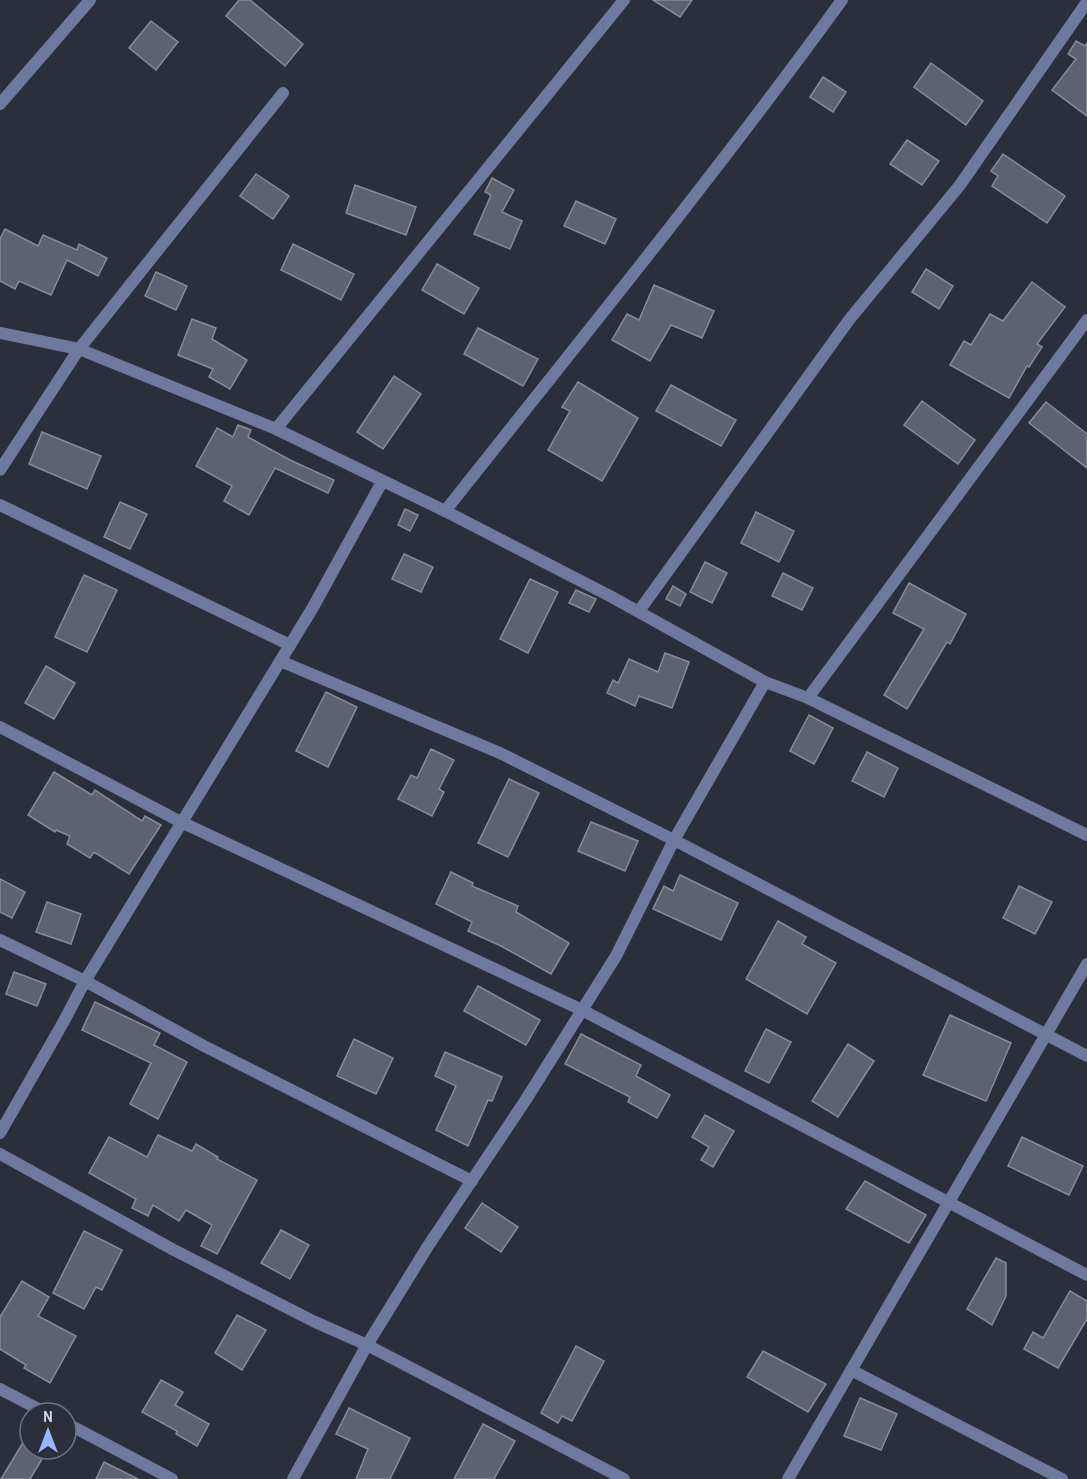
<svg xmlns="http://www.w3.org/2000/svg" width="1087" height="1479" font-family="'Archivo Narrow',sans-serif">
<rect width="100%" height="100%" fill="#2b2f3b"/>
<g fill="#5d626f" stroke="#868b98" stroke-width="1.5">
<path d="M239,0H250L303,44L285,66L226,16Z"/>
<path d="M653,0H692L680,17Z"/>
<path d="M151,21L178,42L156,70L129,48Z"/>
<path d="M1076,41L1085,46L1087,43V116L1052,90L1076,59L1068,54Z"/>
<path d="M931,63L983,101L966,125L914,87Z"/>
<path d="M823,77L846,92L833,112L810,97Z"/>
<path d="M907,140L939,161L922,185L890,164Z"/>
<path d="M1003,154L1065,196L1047,223L992,186L998,176L991,171Z"/>
<path d="M256,174L289,196L273,219L240,196Z"/>
<path d="M492,178L514,190L502,212L522,221L510,249L474,234L491,195L485,192Z"/>
<path d="M355,185L416,207L406,235L346,213Z"/>
<path d="M576,201L616,219L605,244L564,226Z"/>
<path d="M5,229L38,246L43,235L77,250L79,244L107,258L98,276L67,260L51,295L19,281L15,289L0,281V239Z"/>
<path d="M293,244L354,274L341,300L281,270Z"/>
<path d="M437,264L479,288L464,314L422,290Z"/>
<path d="M926,269L953,286L939,309L912,292Z"/>
<path d="M156,272L187,286L176,310L145,296Z"/>
<path d="M1032,282L1065,307L1037,344L1042,347L1029,367L1027,366L1009,398L950,365L964,341L971,345L990,314L1003,321Z"/>
<path d="M654,285L714,311L702,338L671,325L650,361L612,340L627,314L639,320Z"/>
<path d="M192,319L216,328L212,339L247,360L230,389L209,377L213,369L178,355Z"/>
<path d="M478,328L538,359L523,386L464,354Z"/>
<path d="M394,376L421,394L383,449L357,432Z"/>
<path d="M578,382L638,418L602,481L548,450L570,411L562,407Z"/>
<path d="M671,385L736,420L721,446L656,411Z"/>
<path d="M922,401L975,440L958,464L904,425Z"/>
<path d="M1046,402L1087,434V468L1029,423Z"/>
<path d="M238,425L251,430L248,437L290,460L334,480L328,493L275,468L249,515L224,501L232,486L196,466L217,428L233,437Z"/>
<path d="M42,432L101,456L87,489L29,464Z"/>
<path d="M120,502L147,514L130,549L104,537Z"/>
<path d="M405,509L418,515L410,531L398,525Z"/>
<path d="M756,512L794,531L779,562L741,543Z"/>
<path d="M404,554L433,567L421,592L392,579Z"/>
<path d="M705,562L727,573L712,603L690,592Z"/>
<path d="M783,573L813,588L802,610L772,596Z"/>
<path d="M84,575L117,590L87,652L55,637Z"/>
<path d="M530,579L558,592L528,653L500,639Z"/>
<path d="M909,583L966,614L950,644L947,642L907,709L884,695L924,629L893,613Z"/>
<path d="M673,586L686,594L680,606L666,599Z"/>
<path d="M576,590L596,599L589,612L569,603Z"/>
<path d="M665,653L689,662L672,708L639,696L635,706L607,693L613,680L618,683L629,659L658,672Z"/>
<path d="M46,666L75,683L54,719L25,703Z"/>
<path d="M326,692L357,707L328,767L296,751Z"/>
<path d="M809,715L833,728L814,764L790,751Z"/>
<path d="M431,749L454,760L439,789L444,792L432,816L398,799L411,775L417,778Z"/>
<path d="M867,752L898,768L884,797L852,781Z"/>
<path d="M54,772L92,795L95,790L142,821L145,816L161,825L129,874L94,852L90,858L67,844L70,836L56,830L55,832L28,815Z"/>
<path d="M509,779L539,793L508,857L478,843Z"/>
<path d="M591,822L638,841L625,871L578,851Z"/>
<path d="M451,872L473,883L472,886L518,906L516,912L569,943L551,974L501,946L468,931L472,922L436,904Z"/>
<path d="M680,875L738,903L721,940L653,909L664,886L673,891Z"/>
<path d="M0,879L25,892L12,918L0,912Z"/>
<path d="M1019,886L1052,902L1035,934L1003,918Z"/>
<path d="M47,902L81,914L71,944L36,932Z"/>
<path d="M778,921L806,937L802,944L836,963L807,1014L746,979Z"/>
<path d="M14,972L46,984L37,1006L6,994Z"/>
<path d="M478,986L540,1020L526,1045L464,1011Z"/>
<path d="M95,1002L160,1033L154,1045L187,1062L158,1119L130,1104L151,1063L82,1030Z"/>
<path d="M950,1015L1011,1043L986,1101L923,1075Z"/>
<path d="M766,1029L791,1042L769,1083L745,1071Z"/>
<path d="M581,1034L641,1065L636,1076L670,1095L657,1118L628,1102L630,1097L565,1064Z"/>
<path d="M354,1039L393,1058L376,1094L337,1076Z"/>
<path d="M848,1044L874,1061L838,1117L812,1101Z"/>
<path d="M445,1052L502,1077L492,1101L488,1100L468,1146L436,1130L456,1086L435,1076Z"/>
<path d="M705,1115L734,1131L713,1167L701,1160L709,1147L692,1137Z"/>
<path d="M158,1135L192,1151L196,1144L218,1157L217,1159L257,1180L217,1254L201,1246L212,1225L186,1210L179,1221L153,1205L148,1216L132,1208L136,1199L89,1173L109,1137L147,1157Z"/>
<path d="M1022,1137L1083,1166L1069,1195L1008,1166Z"/>
<path d="M865,1181L926,1215L909,1243L846,1209Z"/>
<path d="M482,1203L518,1227L501,1252L465,1228Z"/>
<path d="M281,1230L309,1245L290,1279L261,1263Z"/>
<path d="M84,1231L122,1250L102,1290L96,1287L84,1309L53,1293Z"/>
<path d="M996,1258L1006,1263V1296L992,1325L967,1309Z"/>
<path d="M22,1281L49,1297L38,1316L76,1336L50,1383L24,1368L26,1365L0,1349V1317Z"/>
<path d="M1070,1291L1087,1301V1319L1058,1368L1024,1349L1033,1332L1043,1338Z"/>
<path d="M237,1315L266,1330L242,1370L215,1353Z"/>
<path d="M576,1346L604,1361L572,1421L562,1416L558,1423L541,1413Z"/>
<path d="M763,1351L826,1384L808,1412L747,1377Z"/>
<path d="M161,1380L183,1392L175,1405L209,1424L197,1446L176,1434L177,1431L142,1412Z"/>
<path d="M860,1398L897,1414L881,1450L844,1436Z"/>
<path d="M349,1408L410,1438L390,1479H356L368,1449L336,1434Z"/>
<path d="M483,1424L515,1441L494,1479H454Z"/>
<path d="M30,1431V1449H48L30,1479H1Z"/>
<path d="M104,1462L138,1479H96Z"/>
</g>
<g fill="none" stroke-linecap="round" stroke-linejoin="round">
<g stroke="#6d7a9e" stroke-width="12">
<path d="M0,104L90,0"/>
<path d="M0,333L79,349L276,429L445,511L610,596L765,682L808,698L1087,835"/>
<path d="M276,429L624,0"/>
<path d="M0,470L79,349L283,93"/>
<path d="M0,505L290,645"/>
<path d="M445,511C579,342 715,175 842,0"/>
<path d="M639,611L849,320L960,185L1087,2"/>
<path d="M280,661L500,753L674,840L1087,1056"/>
<path d="M808,698L1087,320"/>
<path d="M0,727L181,822L582,1010L1087,1275"/>
<path d="M0,940L85,981L204,1046L472,1181"/>
<path d="M0,1133L64,1021L85,981L312,609L382,482"/>
<path d="M0,1154L172,1249L313,1321L367,1345L624,1479"/>
<path d="M851,1370L1062,1479"/>
<path d="M0,1389L46,1413"/>
<path d="M66,1423L172,1479"/>
<path d="M293,1479L367,1345L428,1246L525,1101L616,956L674,840L765,682"/>
<path d="M788,1479L1087,964"/>
</g>
</g>
<g transform="translate(48 1431)"><circle r="28" fill="#2b2f3b" stroke="#6f737d" stroke-width="1.5"/>
<path d="M0-4.5L10 22L0 15L-10 22Z" fill="#9bb5fd"/>
<text y="-9" font-size="16" font-weight="bold" text-anchor="middle" fill="#d6d9e0">N</text>
</g>
</svg>
